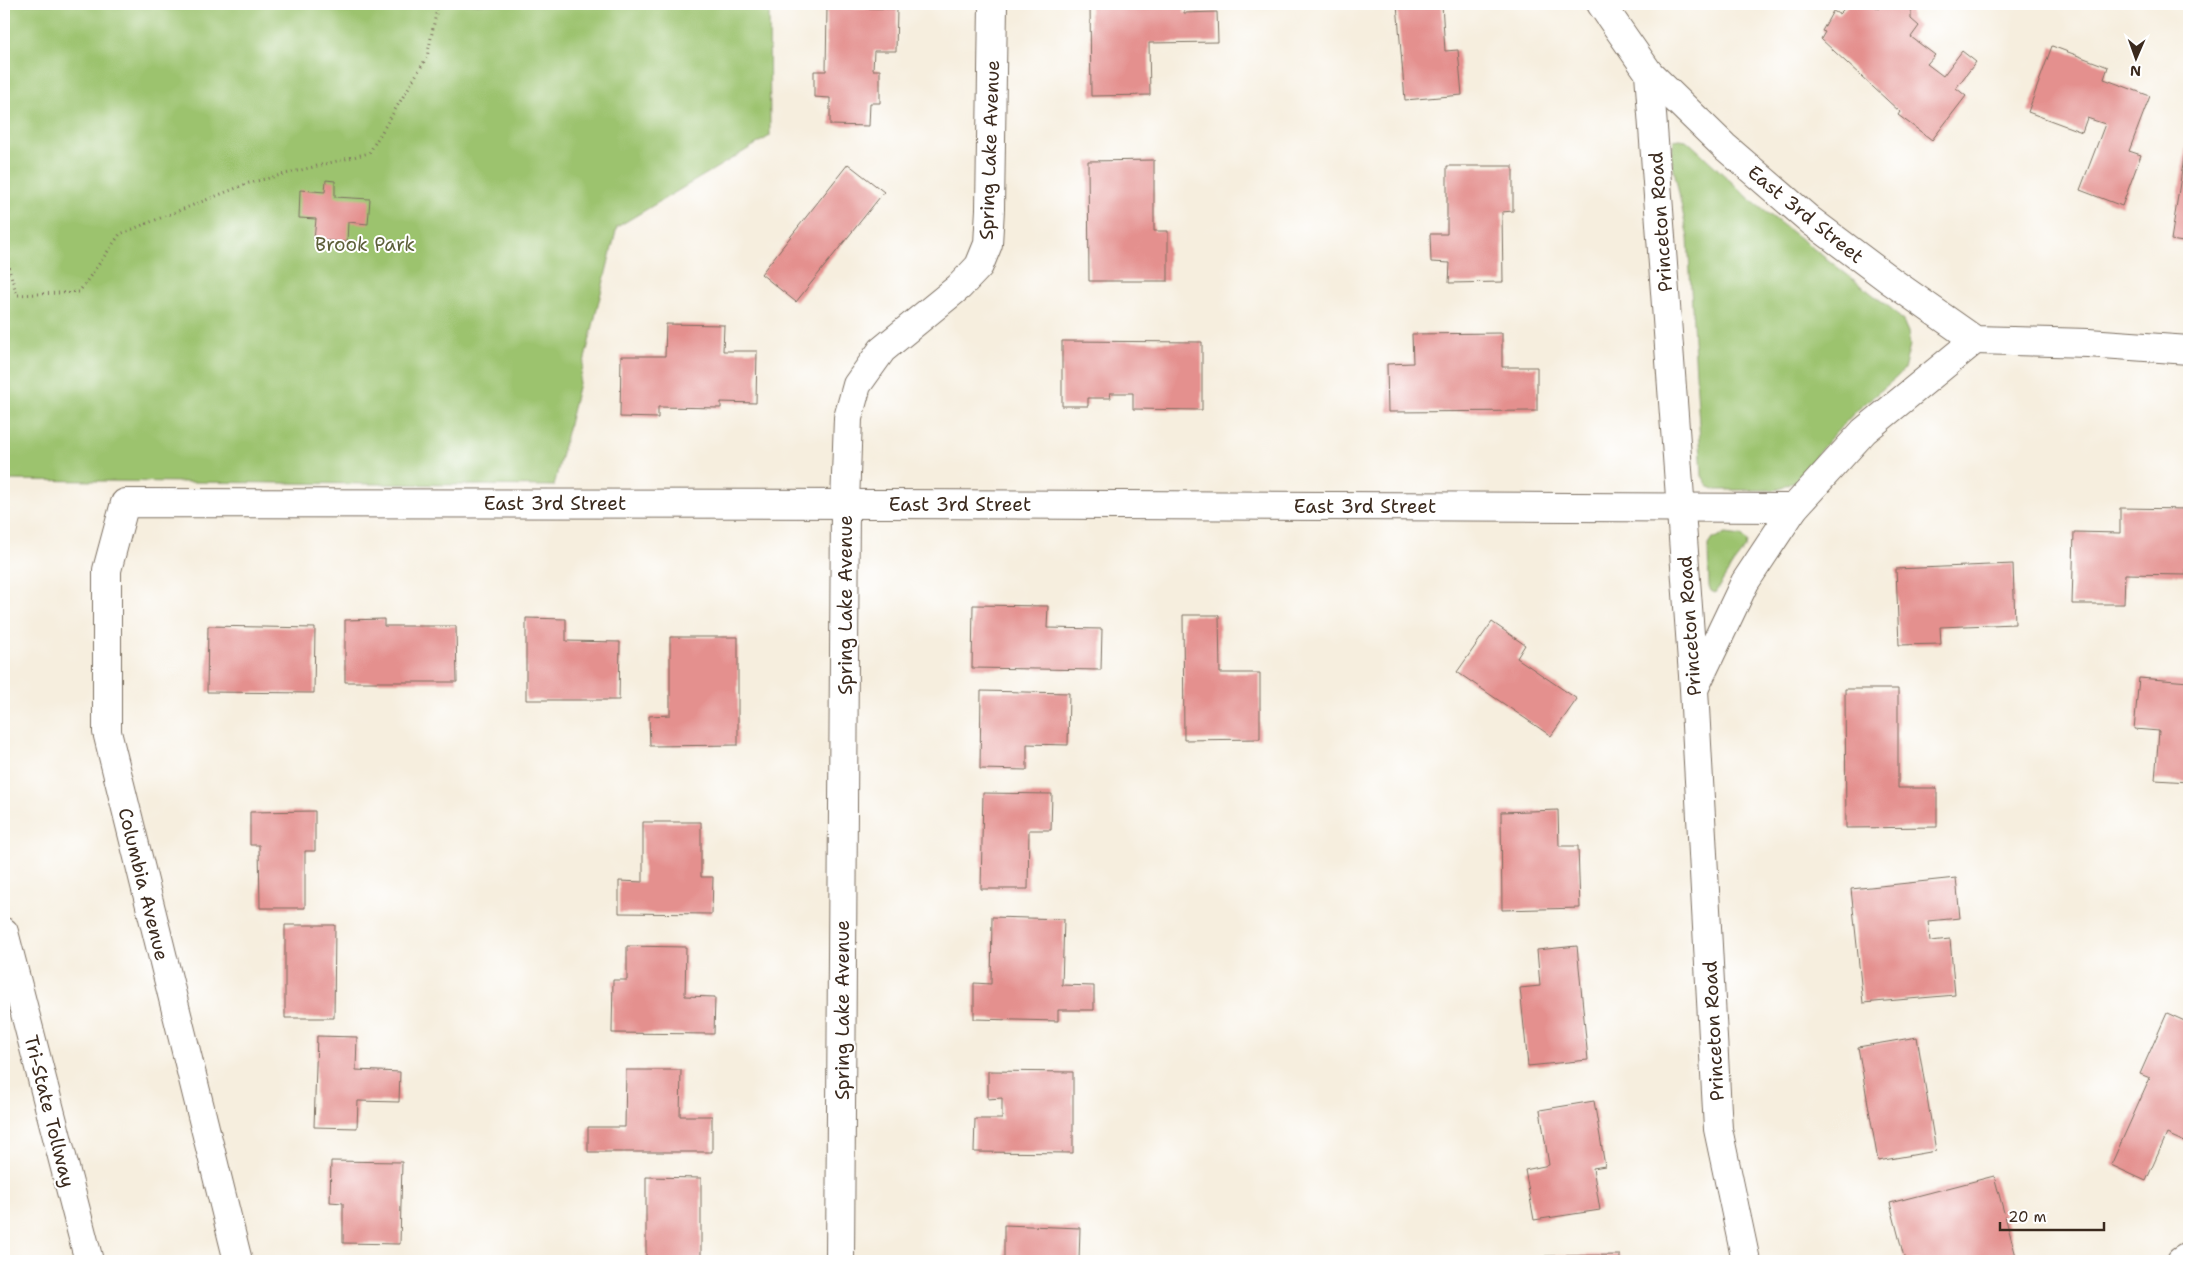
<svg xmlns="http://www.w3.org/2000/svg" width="2193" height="1265" font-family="'Shantell Sans',sans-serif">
<rect width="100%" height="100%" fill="#fff"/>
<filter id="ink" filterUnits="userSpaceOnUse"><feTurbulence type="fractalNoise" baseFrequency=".02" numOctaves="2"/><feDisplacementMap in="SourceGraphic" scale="10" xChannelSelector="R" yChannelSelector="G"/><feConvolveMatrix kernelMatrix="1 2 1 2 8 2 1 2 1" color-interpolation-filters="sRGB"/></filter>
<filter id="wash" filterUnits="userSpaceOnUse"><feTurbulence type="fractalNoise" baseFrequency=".0096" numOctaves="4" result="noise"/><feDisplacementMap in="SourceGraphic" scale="20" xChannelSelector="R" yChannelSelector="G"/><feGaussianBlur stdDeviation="1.12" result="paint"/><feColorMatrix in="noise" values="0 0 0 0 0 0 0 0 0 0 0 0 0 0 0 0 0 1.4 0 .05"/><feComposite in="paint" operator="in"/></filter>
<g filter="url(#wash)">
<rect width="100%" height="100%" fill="#f6eede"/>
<g fill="#9cc36e" stroke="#6c7646">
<path d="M4,4H769L770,136L617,227L554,486L4,480Z"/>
<path d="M1680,139L1686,140L1692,145L1753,202L1893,310L1903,321L1908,332L1910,345L1904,369L1897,377L1855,412L1829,440L1796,480L1782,488L1775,490H1717L1709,487L1702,476L1688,238L1671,155L1674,140Z"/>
<path d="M1726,534L1742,536L1747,542L1746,547L1733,564L1715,593L1711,591L1709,586L1708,545L1712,539Z"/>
</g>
<g id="blocks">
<g fill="#e4908e">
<path d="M1090,4H1184V13L1217,12L1218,42L1149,43L1150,95L1091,96Z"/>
<path d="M1397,4H1442L1445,51L1458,50L1462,95L1405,100Z"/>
<path d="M1849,4H1873L1878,9L1883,4H1896L1900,7H1905L1911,11V19L1919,26L1911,37L1935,55L1927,64L1943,76L1962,51L1976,62L1956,88L1966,96L1932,140L1898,115L1900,112L1821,39L1825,32L1822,31L1833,11L1839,14Z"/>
<path d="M827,7L897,9L896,51H874L873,70H880V103H870L869,126L830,125V98L814,97V71H826Z"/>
<path d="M2052,46L2108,67L2104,79L2150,96L2129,151L2141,155L2122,206L2080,190L2105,124L2087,118L2082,132L2028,112Z"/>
<path d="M2188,132H2189V243L2171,240Z"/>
<path d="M1154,160V231H1168V281H1089L1088,161Z"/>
<path d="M848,164L884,192L796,302L761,274Z"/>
<path d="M1447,166H1513V211L1502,212L1503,282L1449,283L1450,263L1431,262L1430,234H1447Z"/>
<path d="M326,180L335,181V197L370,199L368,224L348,222L347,242L314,240L316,219L299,218L300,190L325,192Z"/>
<path d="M666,324L724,325L723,351H757L756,403L721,402V408L658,407V418L620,417L621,356H665Z"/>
<path d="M1502,333V367H1537V411L1388,412L1387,364L1413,363L1412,334Z"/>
<path d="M1062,341L1202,342V410L1133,409V393H1110L1111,398H1088V406H1062Z"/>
<path d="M2120,508L2189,509V544H2187L2186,575L2125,574L2124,604H2072L2074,532L2120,533Z"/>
<path d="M2013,564L2015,624L1940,627L1941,644L1899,645L1896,569Z"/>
<path d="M973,605L1048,606L1047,628L1102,629L1101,670L972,668Z"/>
<path d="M1183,615H1219L1220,673H1260V739L1184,740Z"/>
<path d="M526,618L566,619V641L620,642L619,700H526Z"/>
<path d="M384,619V626H456L457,682H345V620Z"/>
<path d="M1492,622L1525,645L1517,658L1577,699L1551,736L1457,672Z"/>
<path d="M208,626L315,628L314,693L207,692Z"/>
<path d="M670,637H738V745L650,746L649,716L670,715Z"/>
<path d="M2139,678L2189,682V782L2155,780L2159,731L2134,729Z"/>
<path d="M1845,689H1898V788H1937V827L1846,828Z"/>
<path d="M981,691L1069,693L1068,745L1027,744V770L980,769Z"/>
<path d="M983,793L1052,794L1051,830H1029L1028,889H981Z"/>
<path d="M1558,810L1559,846H1578L1580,908L1502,910L1501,812Z"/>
<path d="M315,811V851H305V908H260L259,845H250V812Z"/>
<path d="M643,822H701V877H713L712,914L619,913V881L643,882Z"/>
<path d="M1956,878L1960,918L1928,921L1930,941L1950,939L1955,995L1863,1003L1851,889Z"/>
<path d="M992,917L1064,919L1062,985L1094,986V1010H1058V1021L974,1019V983L991,984Z"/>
<path d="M285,925H335L334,1018H285Z"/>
<path d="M627,946L686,947L685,996L715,997L714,1034L612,1033L613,980H627Z"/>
<path d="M1577,946L1588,1060L1528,1066L1520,988L1540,986L1537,950Z"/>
<path d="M2167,1013L2189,1023L2188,1046L2189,1047V1144L2167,1134L2146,1181L2111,1165L2150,1078L2140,1074Z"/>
<path d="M317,1036L357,1037L356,1070L400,1072L399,1102L358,1101L357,1128L314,1127Z"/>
<path d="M1917,1037L1936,1151L1878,1161L1858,1047Z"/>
<path d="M626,1070H681L680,1116H712V1152H588V1127H625Z"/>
<path d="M988,1071L1073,1072V1153L974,1152L975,1119H1002V1098L988,1099Z"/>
<path d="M1594,1101L1605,1166L1593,1168L1600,1210L1534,1220L1525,1170L1549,1165L1540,1110Z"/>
<path d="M331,1161L402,1162L400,1244L343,1243V1203L330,1202Z"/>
<path d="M1994,1176L2016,1256L1997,1261H1905L1890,1203Z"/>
<path d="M646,1177L701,1178V1261H646Z"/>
<path d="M1004,1225L1080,1228L1079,1261H1004Z"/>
<path d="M1620,1255V1261H1545V1256Z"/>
</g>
</g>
</g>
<g filter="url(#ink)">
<use href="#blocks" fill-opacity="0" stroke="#7c6f61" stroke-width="1"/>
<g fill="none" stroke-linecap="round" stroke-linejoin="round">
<defs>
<g id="minor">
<path d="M1601,4L1649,73L1694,689L1718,1129L1746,1261"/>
<path d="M1649,73L1724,146L1811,221L1891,281L1975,340L2088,343L2189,350"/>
<path d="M1695,687L1745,582L1794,508L1864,431L1975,340"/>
<path d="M238,1261L107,732V570L125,503L887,504L1794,508"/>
<path d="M840,1261L845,504L848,418L857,385L882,350L959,287L979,266L988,244L990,209L993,4"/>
<path d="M2181,1261L2189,1256"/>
</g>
<path id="highway" d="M4,932L89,1261"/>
</defs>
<use href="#minor" stroke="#7c6f61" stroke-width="30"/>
<use href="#highway" stroke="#7c6f61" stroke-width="30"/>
<path stroke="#7c6f61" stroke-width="3" stroke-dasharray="1 4" stroke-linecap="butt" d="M4,253L17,295L79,292L120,234L249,183L369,153L427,57L438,4"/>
<use href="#minor" stroke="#fff" stroke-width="28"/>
<use href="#highway" stroke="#fff" stroke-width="28"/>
</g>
</g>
<g text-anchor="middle" stroke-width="4" stroke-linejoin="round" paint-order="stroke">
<g font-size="19" fill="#3b2a1e" stroke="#fff">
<text transform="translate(989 150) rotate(-88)" y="7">Spring Lake Avenue</text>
<text transform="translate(1806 214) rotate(39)" y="7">East 3rd Street</text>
<text transform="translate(1660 222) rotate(-94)" y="7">Princeton Road</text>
<text x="555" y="510">East 3rd Street</text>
<text x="960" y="511">East 3rd Street</text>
<text x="1365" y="513">East 3rd Street</text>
<text transform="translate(845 605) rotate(-90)" y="7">Spring Lake Avenue</text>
<text transform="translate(1689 626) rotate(-94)" y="7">Princeton Road</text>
<text transform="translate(144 884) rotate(76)" y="7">Columbia Avenue</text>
<text transform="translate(842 1010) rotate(-90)" y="7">Spring Lake Avenue</text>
<text transform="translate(1713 1031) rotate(-93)" y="7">Princeton Road</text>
<text transform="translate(50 1111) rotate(76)" y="7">Tri-State Tollway</text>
</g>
<g font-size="19" fill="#5d603a" stroke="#fff">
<text x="365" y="251">Brook Park</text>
</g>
</g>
<rect width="2193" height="1265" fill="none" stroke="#fff" stroke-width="20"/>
<g transform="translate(2136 58) rotate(182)" stroke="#ffffff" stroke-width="4" paint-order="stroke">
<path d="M0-4L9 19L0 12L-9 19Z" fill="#3b2a1e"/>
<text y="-8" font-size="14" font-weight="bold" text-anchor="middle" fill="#3b2a1e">N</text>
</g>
<path d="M2000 1222v8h104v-8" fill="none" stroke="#3b2a1e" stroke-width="2.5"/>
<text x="2008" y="1222" font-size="15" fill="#3b2a1e" stroke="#ffffff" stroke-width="4" paint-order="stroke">20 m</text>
</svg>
